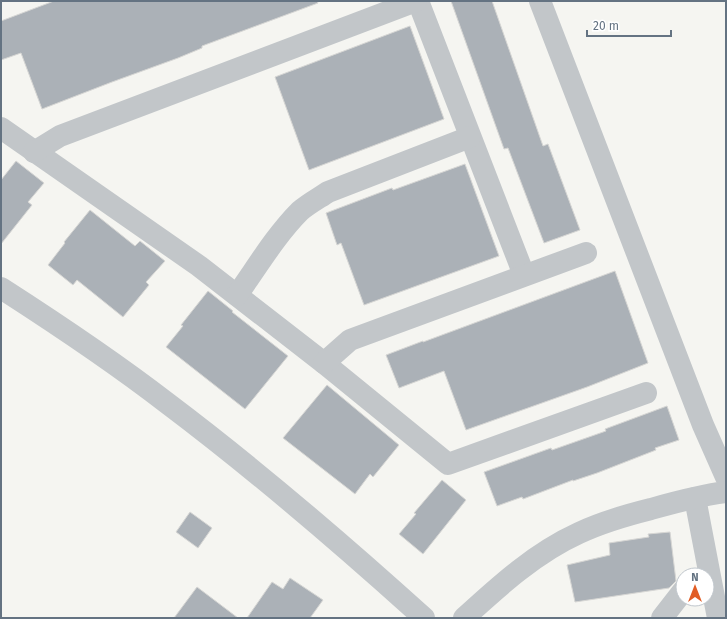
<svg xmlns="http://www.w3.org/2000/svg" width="727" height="619" font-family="'Fira Sans',sans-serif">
<rect width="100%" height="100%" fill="#f5f5f1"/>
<g fill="#abb1b7" stroke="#d6d6d4">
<path d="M54,1H317L318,3L202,46V48L178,58L112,82L42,109L21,53L1,60V21Z"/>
<path d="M451,1H492L543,146L548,144L580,230L544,243L508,148L504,149Z"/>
<path d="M410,26L444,119L309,170L275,77Z"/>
<path d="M16,161L44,183L28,202L32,205L1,244V180Z"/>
<path d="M465,164L499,256L364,305L341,243L337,245L326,213L392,188L393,190Z"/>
<path d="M90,210L135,246L140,241L165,261L146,282L149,285L123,317L77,280L73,285L48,265L65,243L64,242Z"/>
<path d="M615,271L648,363L587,387L466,430L444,371L399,388L386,355L423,341V342Z"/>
<path d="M208,291L233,311L232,312L288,356L245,409L166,347L183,326L181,325Z"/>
<path d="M327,385L399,445L373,477L370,474L355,494L283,438Z"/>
<path d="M667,406L679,440L655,448L656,450L597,473L573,481V480L523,499L522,497L497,506L484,472L551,448L552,450L606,431L605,429Z"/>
<path d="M442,480L466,500L423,554L399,534L416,514L414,513Z"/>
<path d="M190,512L212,528L198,548L176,532Z"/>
<path d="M670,532L676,581L669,588L575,602L567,565L610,555L609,543L649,537L648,534Z"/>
<path d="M290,578L323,600L310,618H247L272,582L283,589Z"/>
<path d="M197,587L238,618H174Z"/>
</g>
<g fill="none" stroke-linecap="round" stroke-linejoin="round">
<g stroke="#c2c6c9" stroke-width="22">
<path d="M418,1L524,275"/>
<path d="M540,1L703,425L726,477"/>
<path d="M1,128L199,266L324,363L448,464L646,393"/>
<path d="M34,152L60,136L416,1"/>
<path d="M1,288C57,324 114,362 167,403C256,470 341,543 424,618"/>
<path d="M237,295C257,267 276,235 300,211C308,204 319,198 328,192L470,137"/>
<path d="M324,363L350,340L586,253"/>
<path d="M695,498L718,618"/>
<path d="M464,618C499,586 535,553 579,533C602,522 627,515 651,509C676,502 701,495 726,492"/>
<path d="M662,618L683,591"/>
</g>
</g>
<rect width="727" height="619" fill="none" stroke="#647382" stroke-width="4"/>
<g transform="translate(695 587)"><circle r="19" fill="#ffffff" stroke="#c1c7cd"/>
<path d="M0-3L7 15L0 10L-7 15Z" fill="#e15d25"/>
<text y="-6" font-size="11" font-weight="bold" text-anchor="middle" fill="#647382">N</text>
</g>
<path d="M587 30v6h84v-6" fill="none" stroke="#647382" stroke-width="2"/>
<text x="593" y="30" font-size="12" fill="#647382" stroke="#ffffff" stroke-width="3" paint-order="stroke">20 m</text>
</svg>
